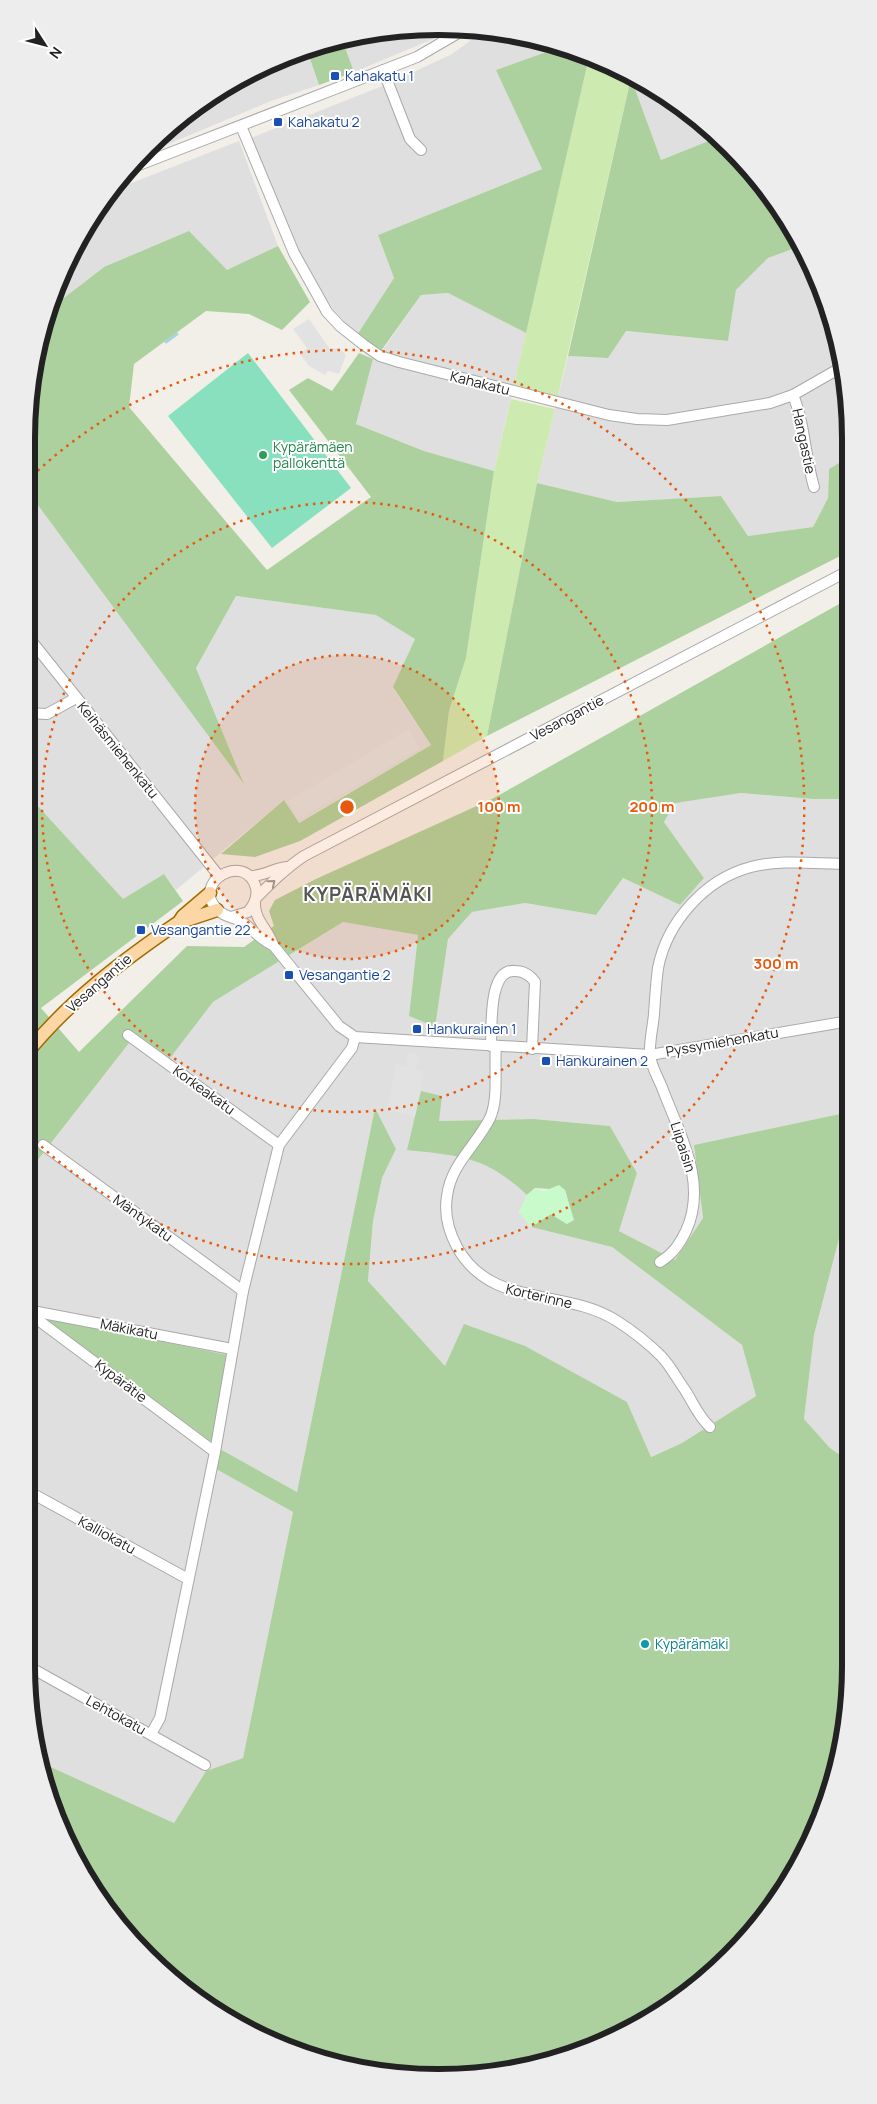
<svg xmlns="http://www.w3.org/2000/svg" width="877" height="2104" font-family="Manrope,sans-serif">
<rect width="100%" height="100%" fill="#f2efe9"/>
<g fill="#e0dfdf">
<path d="M411,27L450,28L438,37L354,72L342,39Z"/>
<path d="M485,30L563,46L497,70L542,169L378,235L394,278L357,335L333,309L299,255L251,138L390,83L452,54Z"/>
<path d="M307,50L319,85L271,101L140,156L187,112L256,69Z"/>
<path d="M631,78L667,96L716,138L661,160Z"/>
<path d="M239,141L278,246L227,271L104,267L47,311L81,233L111,191Z"/>
<path d="M798,247L819,280L847,384V458L829,469L828,498L813,527L748,536L721,496L617,502L537,483L568,356L608,358L625,331L728,341L736,290L768,258Z"/>
<path d="M448,293L526,333L494,471L424,451L356,424L373,359L385,347L421,295Z"/>
<path d="M26,489L243,781L196,668L236,596L377,615L415,639L393,688L431,745L298,823L284,800L176,890L164,874L123,900L26,793Z"/>
<path d="M741,793L813,799H848L849,1112L694,1145L703,1218L675,1260L619,1231L637,1173L610,1126L534,1119L438,1121L422,1091L454,1155L487,1164L508,1178L527,1195L519,1212L531,1227L612,1247L742,1345L756,1396L682,1443L650,1457L627,1402L445,1366L368,1281L373,1221L382,1178L396,1149L375,1109L297,1492L220,1449L216,1469L293,1512L243,1758L206,1771L174,1823L42,1763L26,1665V1175L136,1033L170,1057L213,1002L343,922L418,935L409,1016L434,1027L448,939L472,912L525,903L596,915L623,878L680,905L704,878L664,822L675,802Z"/>
<path d="M849,1200L850,1462L830,1448L804,1419L814,1335Z"/>
</g>
<g fill="#cdebb0">
<path d="M589,57L631,78L558,396L514,385Z"/>
<path d="M511,399L555,409L537,483L487,736L443,761L449,711L466,658L494,471Z"/>
</g>
<g fill="#add19e">
<path d="M342,39L354,72L319,85L307,50Z"/>
<path d="M563,46L589,57L526,333L448,293L421,295L381,351L357,335L394,278L378,235L542,169L496,70Z"/>
<path d="M631,78L661,160L716,138L749,167L798,247L768,258L736,290L728,341L626,331L608,358L568,356Z"/>
<path d="M189,231L227,270L278,246L310,302L282,330L249,314L206,311L134,364L129,407L267,570L371,497L289,390L308,378L332,391L359,353L373,359L356,424L424,451L494,471L466,658L449,711L443,761L300,841L255,857L221,854L284,800L299,823L431,745L393,687L415,639L376,615L236,596L196,668L244,784L26,489V439L47,311L104,267Z"/>
<path d="M847,458L848,552L487,736L537,483L617,502L721,496L748,536L813,527L828,498L829,469Z"/>
<path d="M848,599V799H813L741,793L675,803L664,822L704,878L680,905L623,878L596,915L525,903L472,912L448,939L435,1027L409,1016L418,935L343,922L213,1002L170,1058L136,1034L26,1175V1099L38,1084L26,1066V793L123,899L164,874L183,901L41,1008L79,1052L187,946L244,947L274,926L269,911L275,900L316,879L492,799Z"/>
<path d="M421,1091L442,1096L439,1121L534,1119L610,1126L637,1173L619,1231L675,1260L703,1218L694,1145L849,1112V1200L814,1335L804,1419L830,1448L850,1462L851,1666L829,1798L765,1917L711,1975L645,2022L519,2070L384,2074L306,2056L237,2025L110,1911L81,1871L48,1798L42,1763L174,1823L206,1771L243,1758L293,1512L216,1469L220,1449L297,1492L375,1108L396,1149L382,1178L373,1221L368,1281L445,1366L464,1324L525,1346L627,1402L651,1457L682,1443L756,1396L742,1345L612,1247L531,1227L551,1214L567,1224L570,1210L565,1190L535,1188L527,1195C485,1156 462,1156 407,1150Z"/>
<path d="M40,1316L227,1355L213,1443Z"/>
</g>
<path fill="#c8facc" d="M559,1185L565,1190L574,1220L567,1224L551,1214L531,1227L519,1212L527,1195L535,1188L544,1191Z"/>
<path fill="#88e0be" d="M248,353L351,488L272,548L168,416Z"/>
<g fill="#e2e2e2">
<path d="M309,319L329,348L340,349L346,355L339,374L328,371L325,375L309,366L300,354L307,348L293,329Z"/>
<path d="M409,729L419,749L298,820L288,801Z"/>
<path d="M408,1053L419,1055L416,1070L424,1072L415,1116L387,1110L396,1064L405,1066Z"/>
</g>
<g fill="none" stroke-linecap="round" stroke-linejoin="round">
<path stroke="#aad3df" stroke-width="3" d="M166,342L177,334"/>
<defs>
<g id="minor">
<path d="M383,70L410,139L421,150"/>
<path d="M241,126L294,253L327,312L340,326L364,345L380,356L399,362L609,415L637,419L667,420L770,403L793,395L842,367"/>
<path d="M126,170L417,57L465,29"/>
<path d="M793,395C805,424 805,457 814,487"/>
<path d="M26,634L219,876"/>
<path d="M26,713L47,714L76,698"/>
<path d="M249,876C263,877 273,868 287,867"/>
<path d="M256,898C271,883 286,868 304,856L848,571"/>
<path d="M255,903C254,920 269,930 273,945L339,1026L355,1037L650,1055L849,1021"/>
<path d="M231,917L248,912C254,905 258,897 256,888C246,850 189,883 218,910C224,917 234,917 242,922C253,929 260,940 273,945"/>
<path d="M128,1035L279,1145"/>
<path d="M491,1046C492,1027 488,968 515,971C524,971 530,975 535,982L532,1049"/>
<path d="M496,1046C494,1068 499,1098 490,1118C476,1146 451,1164 447,1196C444,1214 449,1232 457,1247C491,1309 563,1287 617,1321C631,1330 649,1344 661,1356C670,1365 677,1379 685,1390C694,1404 698,1416 710,1427"/>
<path d="M43,1145L243,1291"/>
<path d="M660,1262C673,1254 679,1245 686,1231C708,1183 680,1135 663,1090C659,1079 651,1067 650,1055C649,1042 653,1027 654,1014C655,999 656,983 658,968C667,922 705,879 751,867C781,859 817,864 849,864"/>
<path d="M27,1310L232,1349"/>
<path d="M26,1311L215,1452"/>
<path d="M26,1490L188,1579"/>
<path d="M26,1665L205,1765"/>
<path d="M151,1734L160,1718L215,1452L243,1291L279,1145L352,1048L355,1037"/>
</g>
<g id="major">
<path d="M181,922L217,910"/>
<path d="M26,1054C69,1001 123,960 179,922L183,916L210,893"/>
</g>
</defs>
<use href="#minor" stroke="#a9a9a9" stroke-width="12"/>
<use href="#major" stroke="#a06b00" stroke-width="15"/>
<use href="#minor" stroke="#fff" stroke-width="10"/>
<use href="#major" stroke="#fcd6a4" stroke-width="12"/>
</g>
<defs><path id="oneway-chevron" d="M-2-3.5L2.5 0L-2 3.5" fill="none" stroke-width="1.6" stroke-linecap="round" stroke-linejoin="round" transform="scale(1.25)"/></defs>
<use stroke="#9c9c9c" href="#oneway-chevron" transform="translate(272 883) rotate(-39)"/>
<circle cx="347" cy="807" r="152" fill="#e8590c" fill-opacity=".12"/>
<g fill="none" stroke="#e8590c" stroke-width="2.5" stroke-dasharray="2.5 5">
<circle cx="347" cy="807" r="152"/>
<circle cx="347" cy="807" r="305"/>
<path d="M27 481A457 457 0 1 1 27 1133"/>
</g>
<g fill="#1a4fb4" stroke="#fff" stroke-width="2">
<rect x="330" y="71" width="10" height="10" rx="2.5"/>
<rect x="273" y="117" width="10" height="10" rx="2.5"/>
<rect x="136" y="925" width="10" height="10" rx="2.5"/>
<rect x="284" y="970" width="10" height="10" rx="2.5"/>
<rect x="412" y="1024" width="10" height="10" rx="2.5"/>
<rect x="541" y="1056" width="10" height="10" rx="2.5"/>
</g>
<circle fill="#2e9e5b" stroke="#fff" stroke-width="2" cx="263" cy="455" r="5"/>
<circle fill="#0f9aa8" stroke="#fff" stroke-width="2" cx="645" cy="1644" r="5"/>
<g text-anchor="middle" stroke-width="4" stroke-linejoin="round" paint-order="stroke">
<g font-size="14" fill="#164399" stroke="#fff" text-anchor="start">
<text x="345" y="81">Kahakatu 1</text>
<text x="288" y="127">Kahakatu 2</text>
<text x="151" y="935">Vesangantie 22</text>
<text x="299" y="980">Vesangantie 2</text>
<text x="427" y="1034">Hankurainen 1</text>
<text x="556" y="1066">Hankurainen 2</text>
</g>
<g font-size="14" fill="#222" stroke="#fff">
<text transform="translate(480 383) rotate(14)" y="5">Kahakatu</text>
<text transform="translate(804 441) rotate(78)" y="5">Hangastie</text>
<text transform="translate(567 718) rotate(-28)" y="5">Vesangantie</text>
<text transform="translate(118 750) rotate(51)" y="5">Keihäsmiehenkatu</text>
<text transform="translate(99 983) rotate(-41)" y="5">Vesangantie</text>
<text transform="translate(722 1042) rotate(-10)" y="5">Pyssymiehenkatu</text>
<text transform="translate(204 1090) rotate(36)" y="5">Korkeakatu</text>
<text transform="translate(683 1147) rotate(72)" y="5">Liipaisin</text>
<text transform="translate(143 1218) rotate(36)" y="5">Mäntykatu</text>
<text transform="translate(539 1296) rotate(13)" y="5">Korterinne</text>
<text transform="translate(129 1329) rotate(11)" y="5">Mäkikatu</text>
<text transform="translate(121 1381) rotate(37)" y="5">Kypärätie</text>
<text transform="translate(107 1535) rotate(29)" y="5">Kalliokatu</text>
<text transform="translate(116 1715) rotate(29)" y="5">Lehtokatu</text>
</g>
<g font-size="14" fill="#27864d" stroke="#fff" text-anchor="start">
<text x="273" y="452">Kypärämäen<tspan x="273" dy="16">pallokenttä</tspan></text>
</g>
<g font-size="14" fill="#0d838f" stroke="#fff" text-anchor="start">
<text x="655" y="1649">Kypärämäki</text>
</g>
<g font-size="19" font-weight="bold" letter-spacing="1" fill="#555" stroke="#fff">
<text x="368" y="901">KYPÄRÄMÄKI</text>
</g>
</g>
<path d="M0 0H877V2104H0ZM438 35H439A403 403 0 0 1 842 438V1666A403 403 0 0 1 439 2069H438A403 403 0 0 1 35 1666V438A403 403 0 0 1 438 35Z" fill="#ededed" fill-rule="evenodd"/>
<path fill="none" stroke="#222" stroke-width="6" d="M438 35H439A403 403 0 0 1 842 438V1666A403 403 0 0 1 439 2069H438A403 403 0 0 1 35 1666V438A403 403 0 0 1 438 35Z"/>
<circle cx="347" cy="807" r="8" fill="#e8590c" stroke="#fff" stroke-width="2.5"/>
<g font-size="15" text-anchor="middle" font-weight="bold" fill="#e8590c" stroke="#fff" stroke-width="4" stroke-linejoin="round" paint-order="stroke">
<text x="499" y="812">100 m</text>
<text x="652" y="812">200 m</text>
<text x="776" y="969">300 m</text>
</g>
<g transform="translate(45 45) rotate(126)" stroke="#ffffff" stroke-width="4" paint-order="stroke">
<path d="M0-4L9 19L0 12L-9 19Z" fill="#222222"/>
<text y="-8" font-size="14" font-weight="bold" text-anchor="middle" fill="#222222">N</text>
</g>
</svg>
